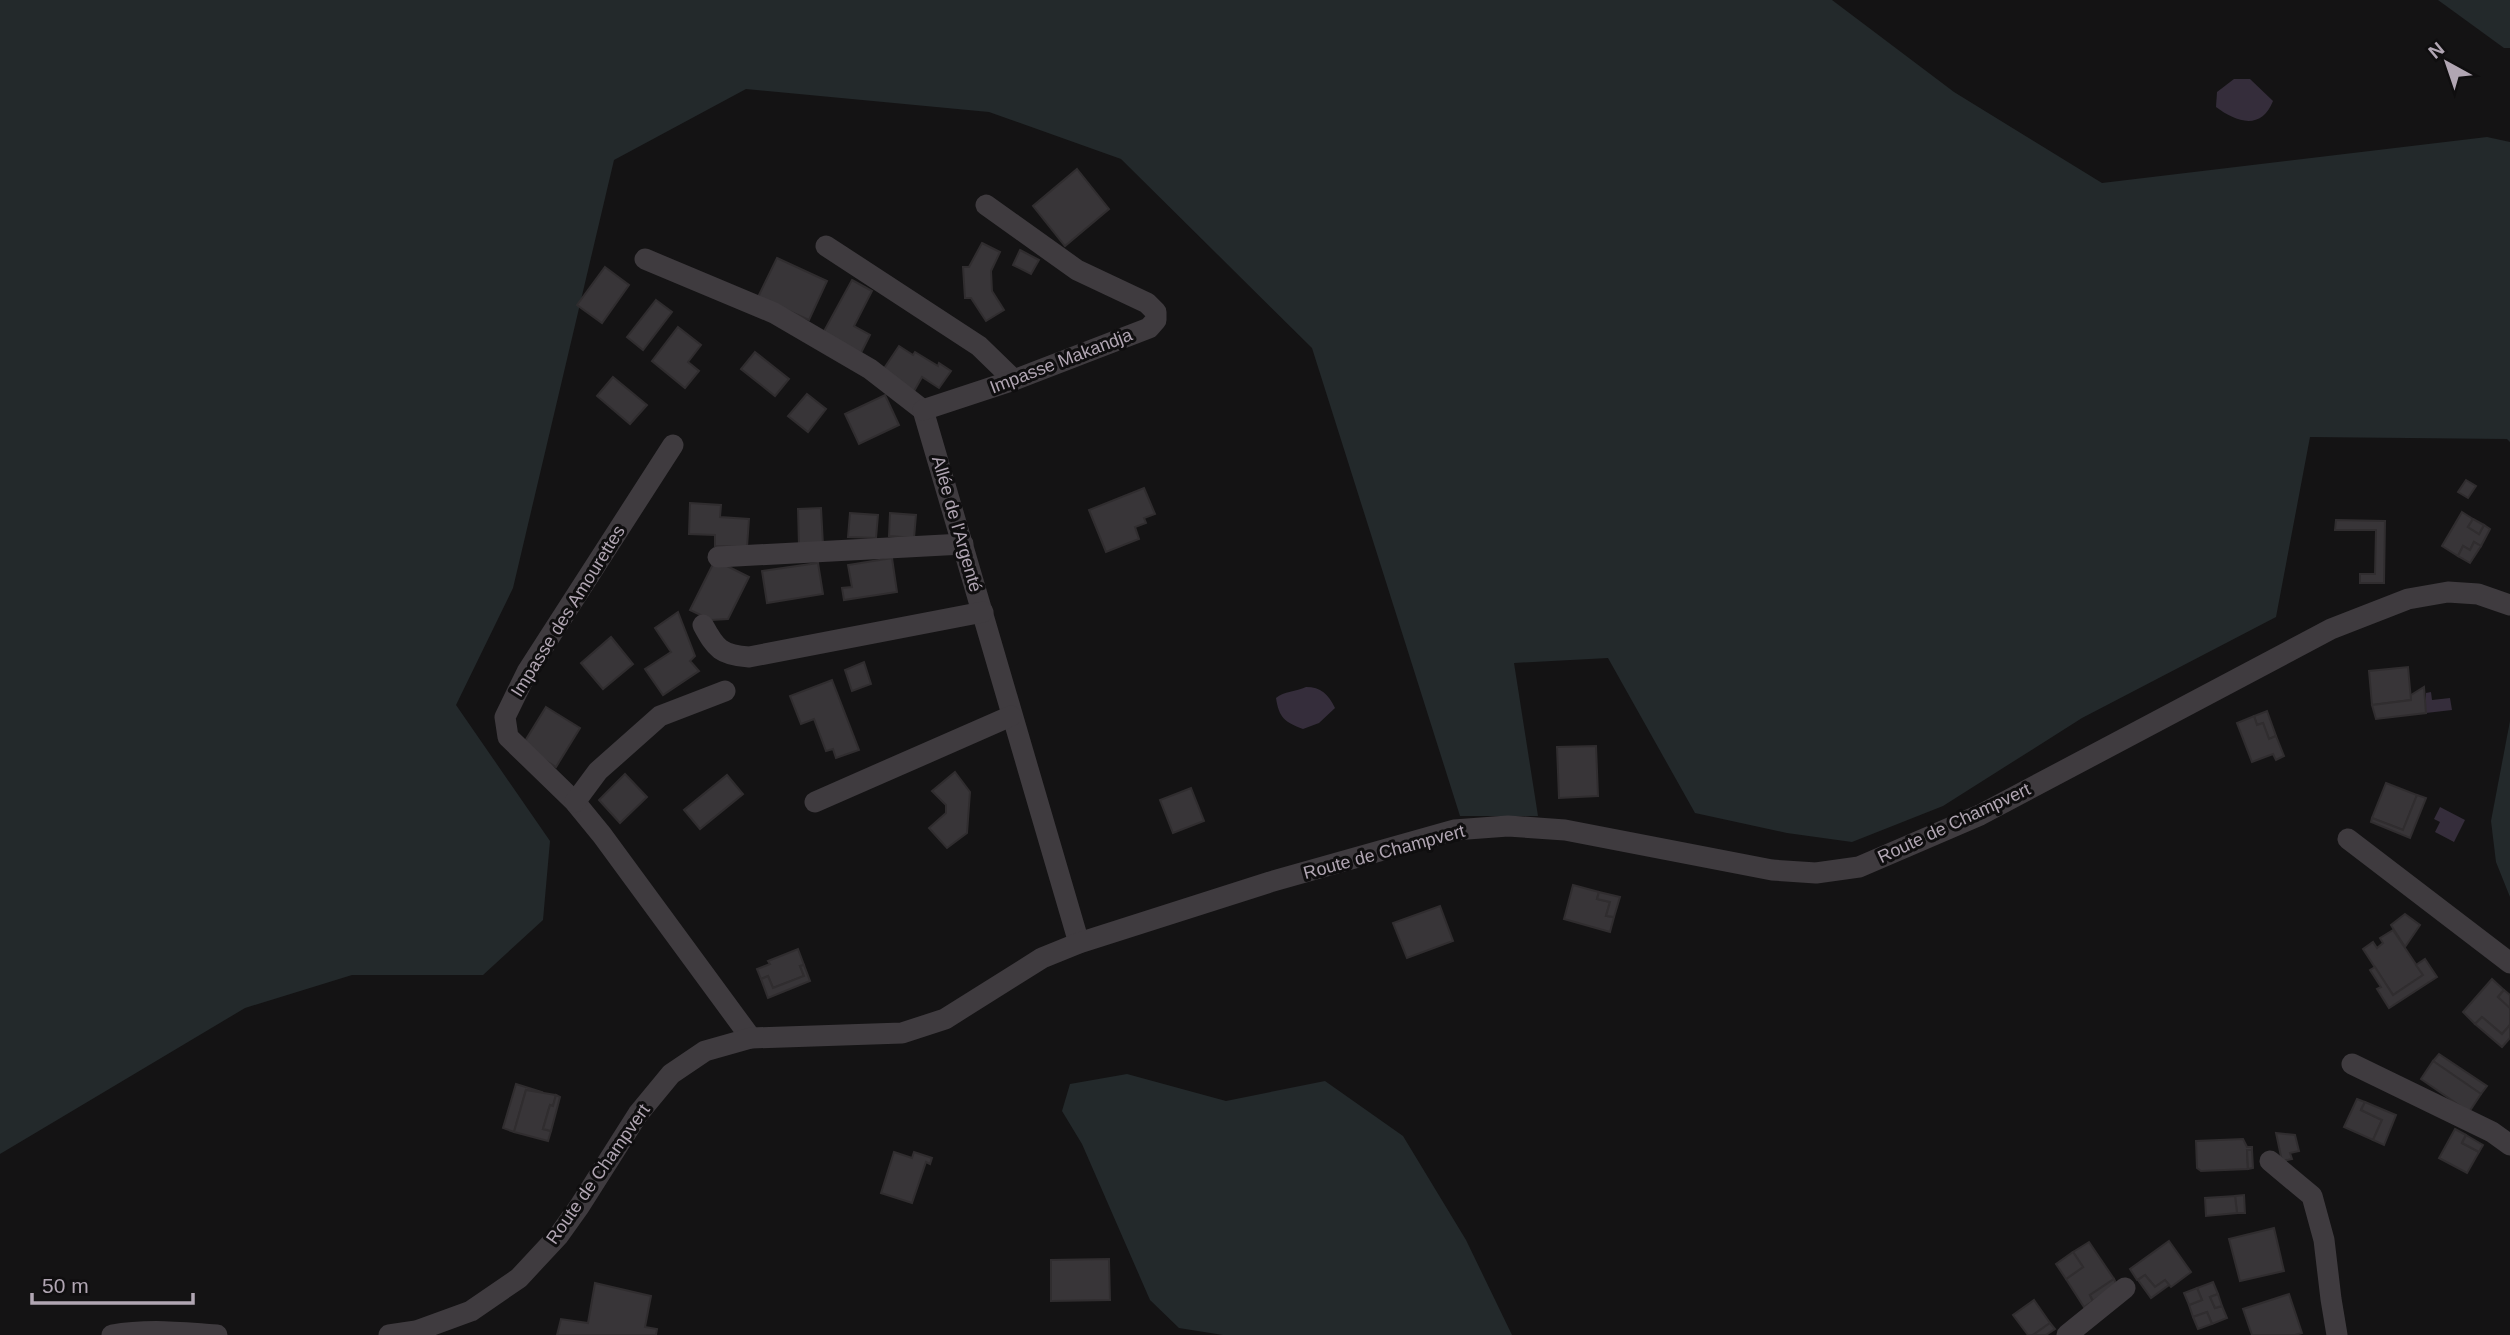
<svg xmlns="http://www.w3.org/2000/svg" width="2510" height="1335" font-family="Helvetica,sans-serif">
<rect width="100%" height="100%" fill="#141314"/>
<g fill="#23292b">
<path d="M0,0H1832L1954,92L2102,183L2487,137L2510,142V442L2507,439L2310,437L2276,617L2082,718L1943,806L1852,842L1787,833L1695,813L1608,658L1514,663L1538,816H1460L1312,348L1121,159L989,112L746,89L614,160L513,588L456,705L550,841L543,920L483,975H352L245,1008L0,1154Z"/>
<path d="M2438,0H2510V48H2504Z"/>
<path d="M2510,721V897L2496,862L2491,821Z"/>
<path d="M1127,1074L1226,1101L1325,1081L1403,1136L1466,1240L1512,1335H1223L1179,1328L1150,1300L1082,1144L1062,1111L1070,1084Z"/>
</g>
<g fill="#352d3b">
<path d="M2234,79H2250L2273,101C2261,131 2236,122 2216,107L2217,92Z"/>
<path d="M1306,687C1321,687 1328,694 1335,708L1319,723L1303,729C1285,722 1279,718 1276,698C1284,691 1296,692 1306,687Z"/>
<path d="M2431,692L2432,700L2450,698L2452,710L2426,713V693Z"/>
<path d="M2440,807L2465,820L2454,842L2435,832L2440,822L2434,819Z"/>
</g>
<g fill="#383538" stroke="#302d2f" stroke-width="2">
<path d="M1077,169L1109,209L1065,246L1033,206Z"/>
<path d="M982,243L1000,252L991,271L992,291L1004,310L986,321L971,298H965L963,267H969Z"/>
<path d="M1020,250L1039,260L1031,274L1013,265Z"/>
<path d="M777,258L827,281L809,320L758,297Z"/>
<path d="M605,267L629,285L602,323L577,305Z"/>
<path d="M852,280L872,291L854,326L870,335L861,353L823,333Z"/>
<path d="M656,300L672,312L643,350L627,337Z"/>
<path d="M678,327L701,345L688,362L699,371L685,388L652,361Z"/>
<path d="M899,346L913,355L915,352L938,366L939,363L951,371L939,388L922,377L913,393L881,373Z"/>
<path d="M755,352L789,379L775,396L741,369Z"/>
<path d="M613,377L647,405L630,424L597,396Z"/>
<path d="M807,394L826,409L808,432L788,416Z"/>
<path d="M885,395L899,425L859,444L845,414Z"/>
<path d="M2466,480L2476,486L2468,498L2458,492Z"/>
<path d="M1144,488L1155,514L1144,518L1146,523L1135,527L1139,539L1106,552L1089,510Z"/>
<path d="M690,503L721,505L720,517L749,519L747,547L715,546V535L689,534Z"/>
<path d="M821,508L823,545L799,546L798,509Z"/>
<path d="M2462,512L2473,519L2468,527L2479,534L2484,525L2490,529L2481,546L2474,542L2470,550L2463,546L2458,556L2442,546Z"/>
<path d="M850,513L878,515L876,538L848,537Z"/>
<path d="M890,513L916,515L914,538L889,536Z"/>
<path d="M2473,519L2484,525L2479,534L2468,527Z"/>
<path d="M2336,520L2385,521L2384,583H2360V574H2375L2376,530H2335Z"/>
<path d="M2474,542L2481,546L2470,563L2458,556L2463,546L2470,550Z"/>
<path d="M892,558L897,592L844,600L842,588L852,587L848,565Z"/>
<path d="M715,560L749,577L728,619L711,620L690,610Z"/>
<path d="M818,563L823,594L767,603L762,571Z"/>
<path d="M678,612L695,656L690,661L699,671L663,695L645,669L671,652L655,628Z"/>
<path d="M611,637L633,664L603,689L581,663Z"/>
<path d="M864,662L871,684L852,691L845,670Z"/>
<path d="M2408,667L2411,700L2372,705L2369,671Z"/>
<path d="M832,680L859,750L836,758L833,749L826,751L814,719L801,724L790,696Z"/>
<path d="M2424,687L2426,713L2376,719L2372,705L2411,700V695Z"/>
<path d="M546,707L580,728L556,767L522,746Z"/>
<path d="M2267,711L2276,736L2269,739L2263,723L2257,725L2254,716Z"/>
<path d="M2254,716L2257,725L2263,723L2269,739L2276,736L2284,756L2276,760L2273,754L2252,762L2237,723Z"/>
<path d="M1596,746L1598,796L1559,798L1557,747Z"/>
<path d="M955,772L970,792L967,833L947,848L929,828L946,813V805L932,791Z"/>
<path d="M625,774L647,797L620,823L599,800Z"/>
<path d="M727,775L743,794L700,829L684,810Z"/>
<path d="M2386,783L2417,795L2403,830L2372,818Z"/>
<path d="M1191,788L1204,821L1173,833L1160,800Z"/>
<path d="M2417,795L2426,798L2410,838L2371,822L2372,818L2403,830Z"/>
<path d="M1573,885L1599,892L1597,899L1610,902L1606,916L1614,917L1610,932L1564,919Z"/>
<path d="M1599,892L1620,897L1614,917L1606,916L1610,902L1597,899Z"/>
<path d="M1440,906L1453,941L1407,958L1393,923Z"/>
<path d="M2405,914L2420,925L2405,947L2391,925Z"/>
<path d="M2393,930L2423,975L2393,995L2363,949L2373,942L2377,948L2383,943L2380,938Z"/>
<path d="M798,949L804,965L800,966L804,976L773,988L768,976L761,979L757,969L770,964L768,961Z"/>
<path d="M2425,959L2437,977L2389,1008L2377,989L2381,987L2370,970L2375,967L2393,995L2423,975L2416,965Z"/>
<path d="M804,965L810,981L768,998L761,979L768,976L773,988L804,976L800,966Z"/>
<path d="M2492,979L2504,990L2498,997L2510,1008V1025L2502,1034L2482,1017L2475,1024L2463,1012Z"/>
<path d="M2504,990L2510,995V1008L2498,997Z"/>
<path d="M2482,1017L2502,1034L2510,1025V1038L2502,1047L2475,1024Z"/>
<path d="M2439,1054L2487,1086L2481,1094L2433,1061Z"/>
<path d="M2433,1061L2481,1094L2469,1112L2421,1079Z"/>
<path d="M516,1084L542,1092L541,1094L526,1090L514,1132L503,1128Z"/>
<path d="M526,1090L556,1095L553,1106L550,1105L543,1129L551,1131L548,1141L514,1132Z"/>
<path d="M556,1095L560,1097L551,1131L543,1129L550,1105L553,1106Z"/>
<path d="M2357,1099L2365,1102L2361,1110L2382,1120L2373,1140L2344,1127Z"/>
<path d="M2365,1102L2396,1115L2384,1145L2373,1140L2382,1120L2361,1110Z"/>
<path d="M2455,1129L2466,1135L2462,1143L2479,1152L2467,1173L2439,1158Z"/>
<path d="M2276,1133L2295,1135L2299,1151L2290,1153L2292,1159L2282,1161Z"/>
<path d="M2466,1135L2483,1145L2479,1152L2462,1143Z"/>
<path d="M2243,1139L2247,1147H2252V1150H2247L2248,1169L2201,1171L2197,1168L2196,1141Z"/>
<path d="M2247,1150H2252L2253,1168L2248,1169Z"/>
<path d="M894,1152L912,1158L914,1152L932,1158L930,1164L926,1162L912,1203L881,1193Z"/>
<path d="M2244,1195L2245,1213H2237L2235,1196Z"/>
<path d="M2235,1196L2237,1213L2206,1216L2205,1198Z"/>
<path d="M2274,1228L2284,1271L2240,1281L2229,1239Z"/>
<path d="M2169,1241L2191,1272L2171,1287L2165,1280L2155,1287L2145,1275L2137,1280L2130,1269Z"/>
<path d="M2089,1242L2114,1279L2090,1295L2093,1301L2084,1307L2066,1279L2083,1267L2073,1252Z"/>
<path d="M2073,1252L2083,1267L2066,1279L2056,1264Z"/>
<path d="M1109,1259L1110,1300L1051,1301V1260Z"/>
<path d="M2145,1275L2155,1287L2165,1280L2169,1285L2151,1298L2138,1280Z"/>
<path d="M2114,1279L2117,1285L2093,1301L2090,1295Z"/>
<path d="M2213,1282L2218,1294L2210,1297L2215,1308L2222,1306L2227,1318L2212,1324L2207,1312L2193,1317L2189,1305L2202,1300L2197,1288Z"/>
<path d="M595,1283L651,1296L645,1327L657,1329L656,1335H557L561,1319L588,1323Z"/>
<path d="M2197,1288L2202,1300L2189,1305L2184,1293Z"/>
<path d="M2218,1294L2222,1306L2215,1308L2210,1297Z"/>
<path d="M2289,1294L2302,1333L2295,1335H2252L2243,1309Z"/>
<path d="M2034,1300L2050,1323L2033,1335H2028L2013,1315Z"/>
<path d="M2207,1312L2212,1324L2198,1329L2193,1317Z"/>
<path d="M2050,1323L2055,1329L2046,1335H2033Z"/>
</g>
<g fill="none" stroke-linecap="round" stroke-linejoin="round">
<g stroke="#3f3b3f" stroke-width="21">
<path d="M826,246L979,346L1014,380"/>
<path d="M645,259L774,313L870,369L923,410L1079,943"/>
<path d="M923,410L1014,380L1149,328L1156,320V312L1147,303L1077,270L986,205"/>
<path d="M673,445L527,672L505,717L508,737L575,802L602,835L751,1038"/>
<path d="M718,557L963,544"/>
<path d="M703,625C716,649 721,655 749,657L983,612"/>
<path d="M575,802L598,771L660,716L725,691"/>
<path d="M815,802L1011,716"/>
<path d="M2348,839L2510,963"/>
<path d="M2352,1064L2492,1132L2510,1145"/>
<path d="M2270,1161L2312,1196L2324,1240L2331,1299L2337,1335"/>
<path d="M112,1335C146,1329 182,1332 217,1335"/>
<path d="M389,1335L416,1331L471,1311L519,1278L559,1235L579,1207L638,1114L671,1074L705,1051L751,1038L902,1033L945,1019L1042,958L1079,943L1270,882L1454,830L1508,826L1565,830L1772,870L1816,873L1859,867L1980,815L2331,629L2408,599L2448,592L2478,594L2510,605"/>
<path d="M2067,1335L2125,1288"/>
</g>
</g>
<g text-anchor="middle" stroke-width="6" stroke-linejoin="round" paint-order="stroke">
<g font-size="18" fill="#b1a6b3" stroke="#0f0e0f">
<text transform="translate(1061 361) rotate(-21)" y="6">Impasse Makandja</text>
<text transform="translate(957 524) rotate(74)" y="6">Allée de l'Argenté</text>
<text transform="translate(568 611) rotate(-58)" y="6">Impasse des Amourettes</text>
<text transform="translate(1954 823) rotate(-25)" y="6">Route de Champvert</text>
<text transform="translate(1384 852) rotate(-15)" y="6">Route de Champvert</text>
<text transform="translate(598 1174) rotate(-55)" y="6">Route de Champvert</text>
</g>
</g>
<g transform="translate(2447 63) rotate(320)" stroke="#0f0e0f" stroke-width="5" paint-order="stroke">
<path d="M0-5L12 26L0 18L-12 26Z" fill="#b1a6b3"/>
<text y="-10" font-size="19" font-weight="bold" text-anchor="middle" fill="#b1a6b3">N</text>
</g>
<path d="M32 1293v10h161v-10" fill="none" stroke="#b1a6b3" stroke-width="3.5"/>
<text x="42" y="1293" font-size="21" fill="#b1a6b3" stroke="#0f0e0f" stroke-width="5" paint-order="stroke">50 m</text>
</svg>
